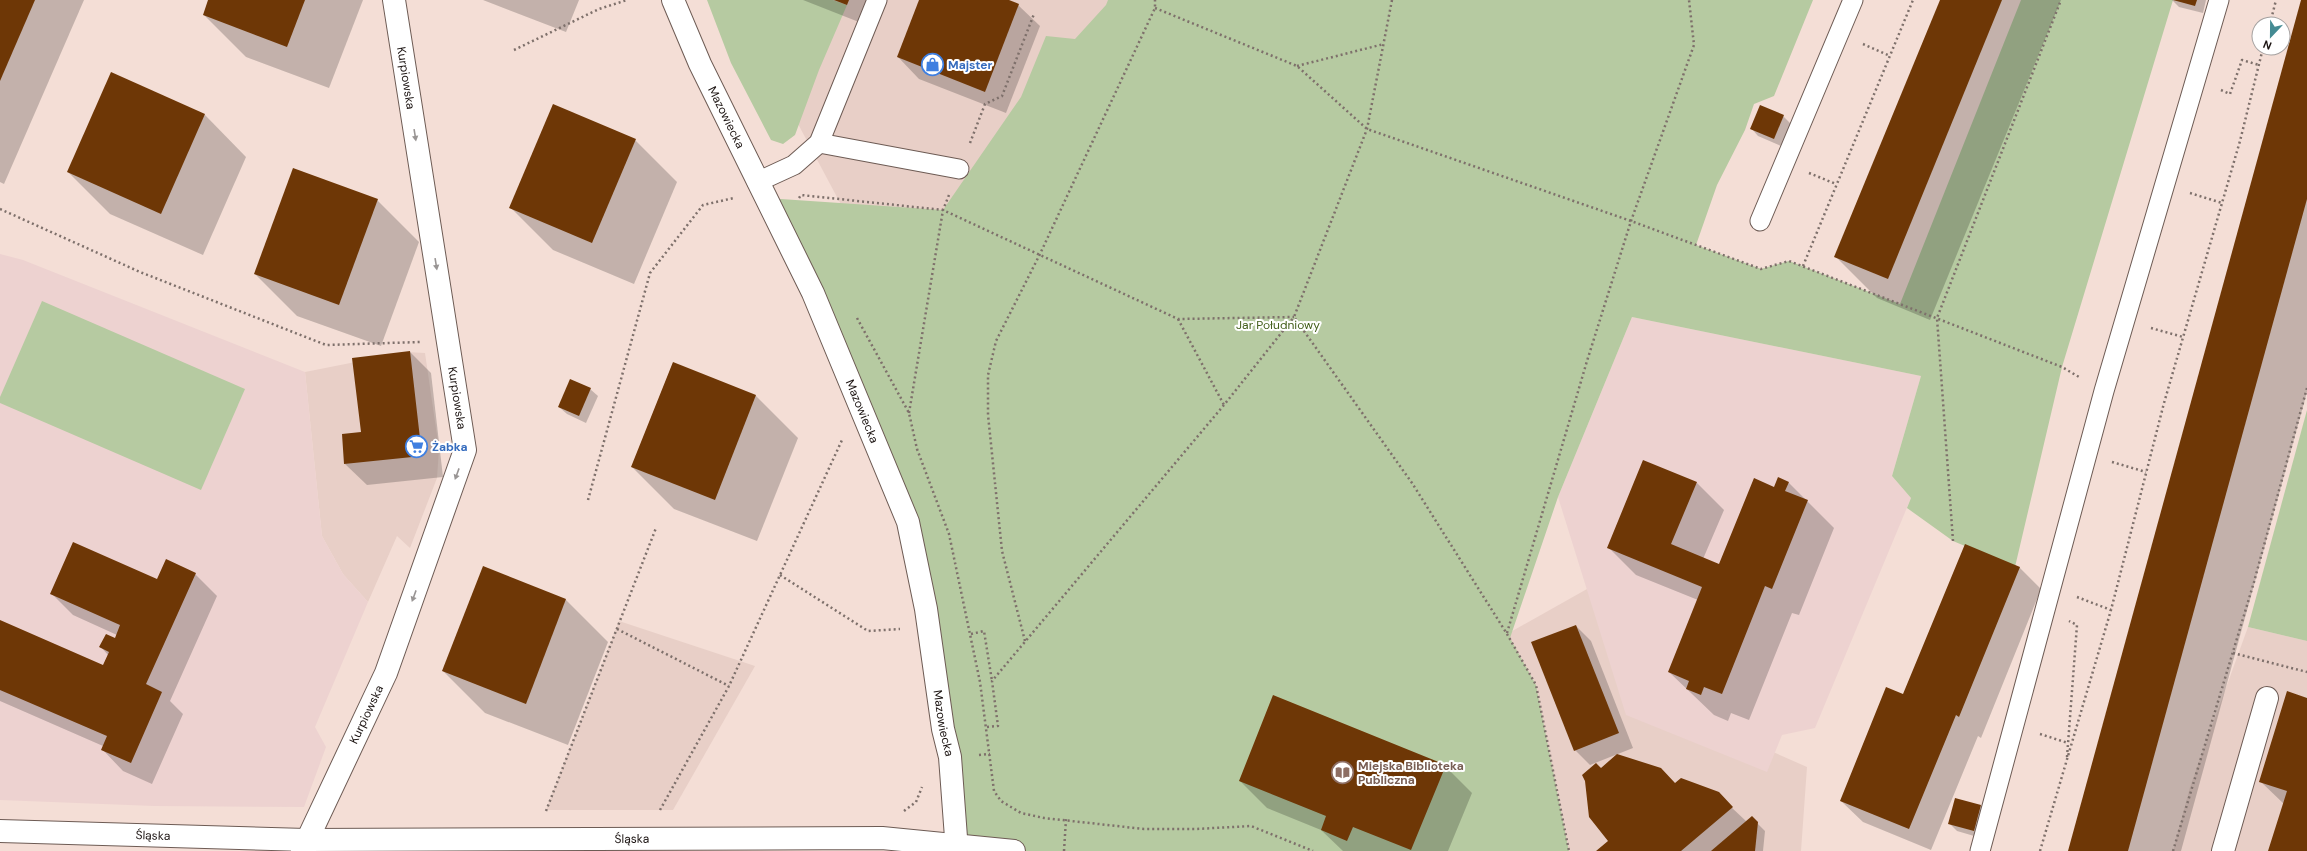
<svg xmlns="http://www.w3.org/2000/svg" width="2307" height="851" font-family="'DM Sans',sans-serif">
<rect width="100%" height="100%" fill="#f4ded6"/>
<g fill="#e8cfc7">
<path d="M738,0H1119L963,235L854,229L755,43Z"/>
<path d="M406,352L425,353L439,449L437,478L410,548L397,536L368,602L343,574L322,536L305,372Z"/>
<path d="M1587,589L1655,700L1807,767L1801,851H1569L1536,685L1507,634Z"/>
<path d="M619,621L755,666L673,810H546Z"/>
<path d="M2248,627L2307,641V851H2173L2190,787Z"/>
</g>
<g fill="#edd2d0">
<path d="M0,254L23,260L305,372L322,536L343,574L368,602L315,727L326,747L304,807L154,806L0,800Z"/>
<path d="M1632,317L1921,376L1892,476L1911,498L1815,728L1782,735L1767,772L1626,715L1558,497Z"/>
</g>
<g fill="#b6caa1">
<path d="M707,0H833L847,5L819,70L795,135L783,144L771,140L731,63Z"/>
<path d="M1108,0H1813L1774,96L1754,104L1745,130L1717,185L1696,245L1761,269L1789,261L1900,304L2021,0H2173L2062,367L2015,567L1953,541L1907,508L1911,498L1892,476L1921,376L1632,317L1558,497L1510,638L1536,685L1569,851H1014L956,845L908,522L766,198L943,210L1021,97L1046,36L1075,39L1106,5Z"/>
<path d="M42,301L245,389L201,490L0,403V397Z"/>
<path d="M2307,410V641L2248,627Z"/>
</g>
<g fill="#0003">
<path d="M0,0H84L4,184L0,182Z"/>
<path d="M210,0H363L329,88L246,57L204,15Z"/>
<path d="M483,0H579L566,32Z"/>
<path d="M803,0H879L869,26Z"/>
<path d="M920,0H1007L1018,5L1040,26L1006,113L919,79L898,57Z"/>
<path d="M1941,0H2061L1930,320L1877,298L1836,257Z"/>
<path d="M2172,0H2206L2203,13L2179,7Z"/>
<path d="M2302,0H2307V392L2181,851H2069Z"/>
<path d="M205,115L246,157L203,255L110,214L68,172Z"/>
<path d="M1783,116L1791,124L1781,146L1758,136L1751,128Z"/>
<path d="M635,140L677,182L634,284L553,250L511,208Z"/>
<path d="M377,200L419,242L381,346L297,316L255,274Z"/>
<path d="M410,352L431,373L443,477L367,485L345,464Z"/>
<path d="M673,363L756,396L798,438L757,541L674,509L632,467Z"/>
<path d="M590,389L598,396L586,423L567,414L559,407Z"/>
<path d="M1697,483L1724,510L1703,559L1720,566L1775,488L1789,483L1834,528L1799,615L1792,613L1749,720L1731,713L1728,721L1714,715L1669,672L1698,600L1636,575L1609,548Z"/>
<path d="M2019,567L2041,589L1981,738L1978,736L1931,850L1863,822L1841,801L1904,695Z"/>
<path d="M483,568L566,600L608,642L568,745L485,713L443,671Z"/>
<path d="M195,574L217,596L170,701L183,714L152,784L123,771L102,749L103,746L0,701V622L103,666L108,655L101,647L116,639L117,635L73,615L52,594Z"/>
<path d="M1576,626L1591,641L1633,748L1590,765L1575,750Z"/>
<path d="M2307,699V851H2269L2284,804L2260,781Z"/>
<path d="M1445,766L1472,793L1448,851H1343L1321,830L1267,808L1240,781Z"/>
<path d="M1601,769L1676,784L1730,806L1747,822L1752,818L1765,831L1763,851H1598L1610,841Z"/>
<path d="M1956,799L1981,806L1988,813L1981,838L1957,831L1949,823Z"/>
</g>
<g fill="#6e3706">
<path d="M0,0H35L0,81Z"/>
<path d="M208,0H305L287,47L203,15Z"/>
<path d="M834,0H849L847,5Z"/>
<path d="M919,0H1009L1019,4L985,92L897,57Z"/>
<path d="M1940,0H2002L1888,279L1834,257Z"/>
<path d="M2173,0H2197L2195,6Z"/>
<path d="M2301,0H2307V199L2128,851H2068Z"/>
<path d="M111,72L205,114L161,214L67,172Z"/>
<path d="M553,104L636,139L592,243L509,208Z"/>
<path d="M1760,105L1784,115L1774,139L1750,129Z"/>
<path d="M293,168L378,199L339,305L254,274Z"/>
<path d="M410,351L422,456L344,464L342,434L361,432L352,358Z"/>
<path d="M673,362L756,395L715,500L631,467Z"/>
<path d="M570,379L591,388L579,416L558,407Z"/>
<path d="M1643,460L1697,482L1671,544L1719,564L1754,478L1774,487L1778,477L1789,482L1785,491L1808,500L1772,589L1765,586L1722,694L1704,687L1701,695L1686,689L1689,681L1668,672L1702,587L1607,548Z"/>
<path d="M73,542L157,579L166,559L196,573L146,684L162,692L131,763L101,750L107,736L0,690V620L103,665L109,652L99,647L106,634L115,638L120,625L50,594Z"/>
<path d="M1965,544L2020,567L1959,717L1956,715L1909,829L1840,801L1886,687L1903,694Z"/>
<path d="M483,566L566,599L526,704L442,671Z"/>
<path d="M1576,625L1619,733L1574,751L1531,642Z"/>
<path d="M2287,691L2307,698V851H2268L2287,791L2259,782Z"/>
<path d="M1273,695L1446,765L1411,850L1353,827L1347,841L1321,830L1326,816L1239,781Z"/>
<path d="M1617,754L1661,768L1675,783L1681,778L1719,792L1733,807L1681,851H1596L1608,841L1589,817L1585,781L1582,775L1596,763L1601,768Z"/>
<path d="M1955,798L1981,805L1974,831L1948,824Z"/>
<path d="M1752,816L1758,822L1755,851H1711Z"/>
</g>
<g fill="none" stroke-linecap="round" stroke-linejoin="round">
<defs>
<g id="service">
<path d="M819,143L959,169"/>
<path d="M757,182L794,165L819,143L877,0"/>
<path d="M1760,221L1853,0"/>
<path d="M1980,851L2104,391L2219,0"/>
</g>
<g id="minor">
<path id="s1" d="M0,831L306,840L882,838L1014,851"/>
<path id="s2" d="M302,851L386,673L465,450L394,0"/>
<path d="M2223,851L2267,698"/>
</g>
<g id="tertiary">
<path id="s3" d="M673,0L700,64L813,293L908,522L926,609L943,729L950,757L957,851"/>
</g>
</defs>
<use href="#service" stroke="#6d5b54" stroke-width="21"/>
<use href="#minor" stroke="#6d5b54" stroke-width="24"/>
<use href="#tertiary" stroke="#6d5b54" stroke-width="24"/>
<g stroke="#7e706b" stroke-width="2.5" stroke-dasharray="2 3" stroke-linecap="butt">
<path d="M1392,0L1367,129L1294,317L1412,483L1507,634L1536,685L1569,851"/>
<path d="M1155,8L1297,66L1367,129L1631,221L1761,269L1789,261L2062,367L2079,377"/>
<path d="M2270,24L2276,0"/>
<path d="M1863,44L1890,56"/>
<path d="M514,50L599,9L627,0"/>
<path d="M1297,66L1384,44"/>
<path d="M2221,90L2230,94L2242,60L2259,65"/>
<path d="M970,143L985,104L1002,96L1034,14"/>
<path d="M1809,173L1836,184"/>
<path d="M2190,193L2222,203"/>
<path d="M799,198L801,195L943,210L1178,319L1294,317"/>
<path d="M0,209L140,272L326,345L420,342"/>
<path d="M1803,266L1913,0"/>
<path d="M857,318L909,413L917,449L949,534L980,682L994,791L1001,801L1021,813L1044,818L1144,829H1196L1251,826L1313,851"/>
<path d="M1178,319L1224,405"/>
<path d="M2151,328L2183,337"/>
<path d="M909,413L943,210L949,195"/>
<path d="M2112,462L2146,472"/>
<path d="M588,500L650,273L703,205L734,198"/>
<path d="M1953,541L1937,318L2061,0"/>
<path d="M780,575L868,631L900,629"/>
<path d="M2077,597L2111,610"/>
<path d="M617,629L729,686"/>
<path d="M1507,633L1587,361L1631,221L1694,45L1689,0"/>
<path d="M971,634L984,631L992,681"/>
<path d="M1025,641L1002,551L988,415V375L996,341L1040,254L1155,8V0"/>
<path d="M2233,653L2307,672"/>
<path d="M987,727L998,726L992,681L1224,405L1294,317"/>
<path d="M2040,734L2068,743"/>
<path d="M979,755L990,754"/>
<path d="M2067,757L2077,625L2069,621"/>
<path d="M660,810L729,686L842,440"/>
<path d="M546,811L656,528"/>
<path d="M904,811L916,802L922,787"/>
<path d="M1064,851L1066,819"/>
<path d="M2040,851L2111,610L2164,403L2240,141L2263,48"/>
<path d="M2173,851L2254,582L2307,388"/>
</g>
<use href="#service" stroke="#fff" stroke-width="19"/>
<use href="#minor" stroke="#fff" stroke-width="22"/>
<use href="#tertiary" stroke="#fff" stroke-width="22"/>
</g>
<defs><path id="oneway-solid" d="M-6-.8H1V-3.2L6.5 0L1 3.2V.8H-6Z"/></defs>
<g fill="#999594">
<use href="#oneway-solid" transform="translate(415 135) rotate(81)"/>
<use href="#oneway-solid" transform="translate(436 264) rotate(81)"/>
<use href="#oneway-solid" transform="translate(457 474) rotate(110)"/>
<use href="#oneway-solid" transform="translate(414 596) rotate(110)"/>
</g>
<defs>
<symbol id="shop-ring" viewBox="-11 -11 22 22"><circle r="9.5" fill="#fff" stroke="#3f7fe0" stroke-width="1.5"/><path d="M-5-2.5h2.3a2.7 3.5 0 0 1 5.4 0H5L5.5 6h-11ZM-1.5-2.5h3a1.5 2.3 0 0 0-3 0Z" fill="#3f7fe0"/></symbol>
<symbol id="supermarket-ring" viewBox="-11 -11 22 22"><circle r="9.5" fill="#fff" stroke="#3f7fe0" stroke-width="1.5"/><path d="M-6-5.5h2.5l.6 2H6L4.5 2H-2.5L-4.4-4H-6ZM-1.5 3.2a1.3 1.3 0 1 0 .1 0ZM3 3.2a1.3 1.3 0 1 0 .1 0Z" fill="#3f7fe0"/></symbol>
<symbol id="library-ring" viewBox="-11 -11 22 22"><circle r="9.5" fill="#fff" stroke="#8d6e63" stroke-width="1.5"/><path d="M-6-4Q-3-5.5-.7-3.5V5Q-3 3-6 4ZM6-4Q3-5.5 .7-3.5V5Q3 3 6 4Z" fill="#8d6e63"/></symbol>
</defs>
<g fill-rule="evenodd">
<use href="#shop-ring" x="920" y="52" width="25" height="25"/>
<use href="#supermarket-ring" x="404" y="434" width="25" height="25"/>
<use href="#library-ring" x="1330" y="760" width="25" height="25"/>
</g>
<g text-anchor="middle" stroke-width="4" stroke-linejoin="round" paint-order="stroke">
<g font-size="12" font-weight="bold" fill="#366cbe" stroke="#fff" text-anchor="start">
<text x="948" y="69">Majster</text>
<text x="432" y="451">Żabka</text>
</g>
<g font-size="12" fill="#1c1412" stroke="#fff">
<text transform="translate(406 78) rotate(81)" y="4">Kurpiowska</text>
<text dy="4" stroke="none"><textPath href="#s3" startOffset="129">Mazowiecka</textPath></text>
<text transform="translate(457 398) rotate(81)" y="4">Kurpiowska</text>
<text dy="4" stroke="none"><textPath href="#s3" startOffset="453">Mazowiecka</textPath></text>
<text dy="4" stroke="none"><textPath href="#s2" startOffset="151">Kurpiowska</textPath></text>
<text dy="4" stroke="none"><textPath href="#s3" startOffset="777">Mazowiecka</textPath></text>
<text dy="4" stroke="none"><textPath href="#s1" startOffset="153">Śląska</textPath></text>
<text dy="4" stroke="none"><textPath href="#s1" startOffset="632">Śląska</textPath></text>
</g>
<g font-size="12" fill="#435f1b" stroke="#fff">
<text x="1278" y="329">Jar Południowy</text>
</g>
<g font-size="12" font-weight="bold" fill="#785e54" stroke="#fff" text-anchor="start">
<text x="1358" y="770">Miejska Biblioteka<tspan x="1358" dy="14">Publiczna</tspan></text>
</g>
</g>
<g transform="translate(2271 36) rotate(202)"><circle r="19" fill="#ffffff" stroke="#a4a1a0"/>
<path d="M0-3L7 15L0 10L-7 15Z" fill="#448b93"/>
<text y="-6" font-size="11" font-weight="bold" text-anchor="middle" fill="#1c1412">N</text>
</g>
</svg>
